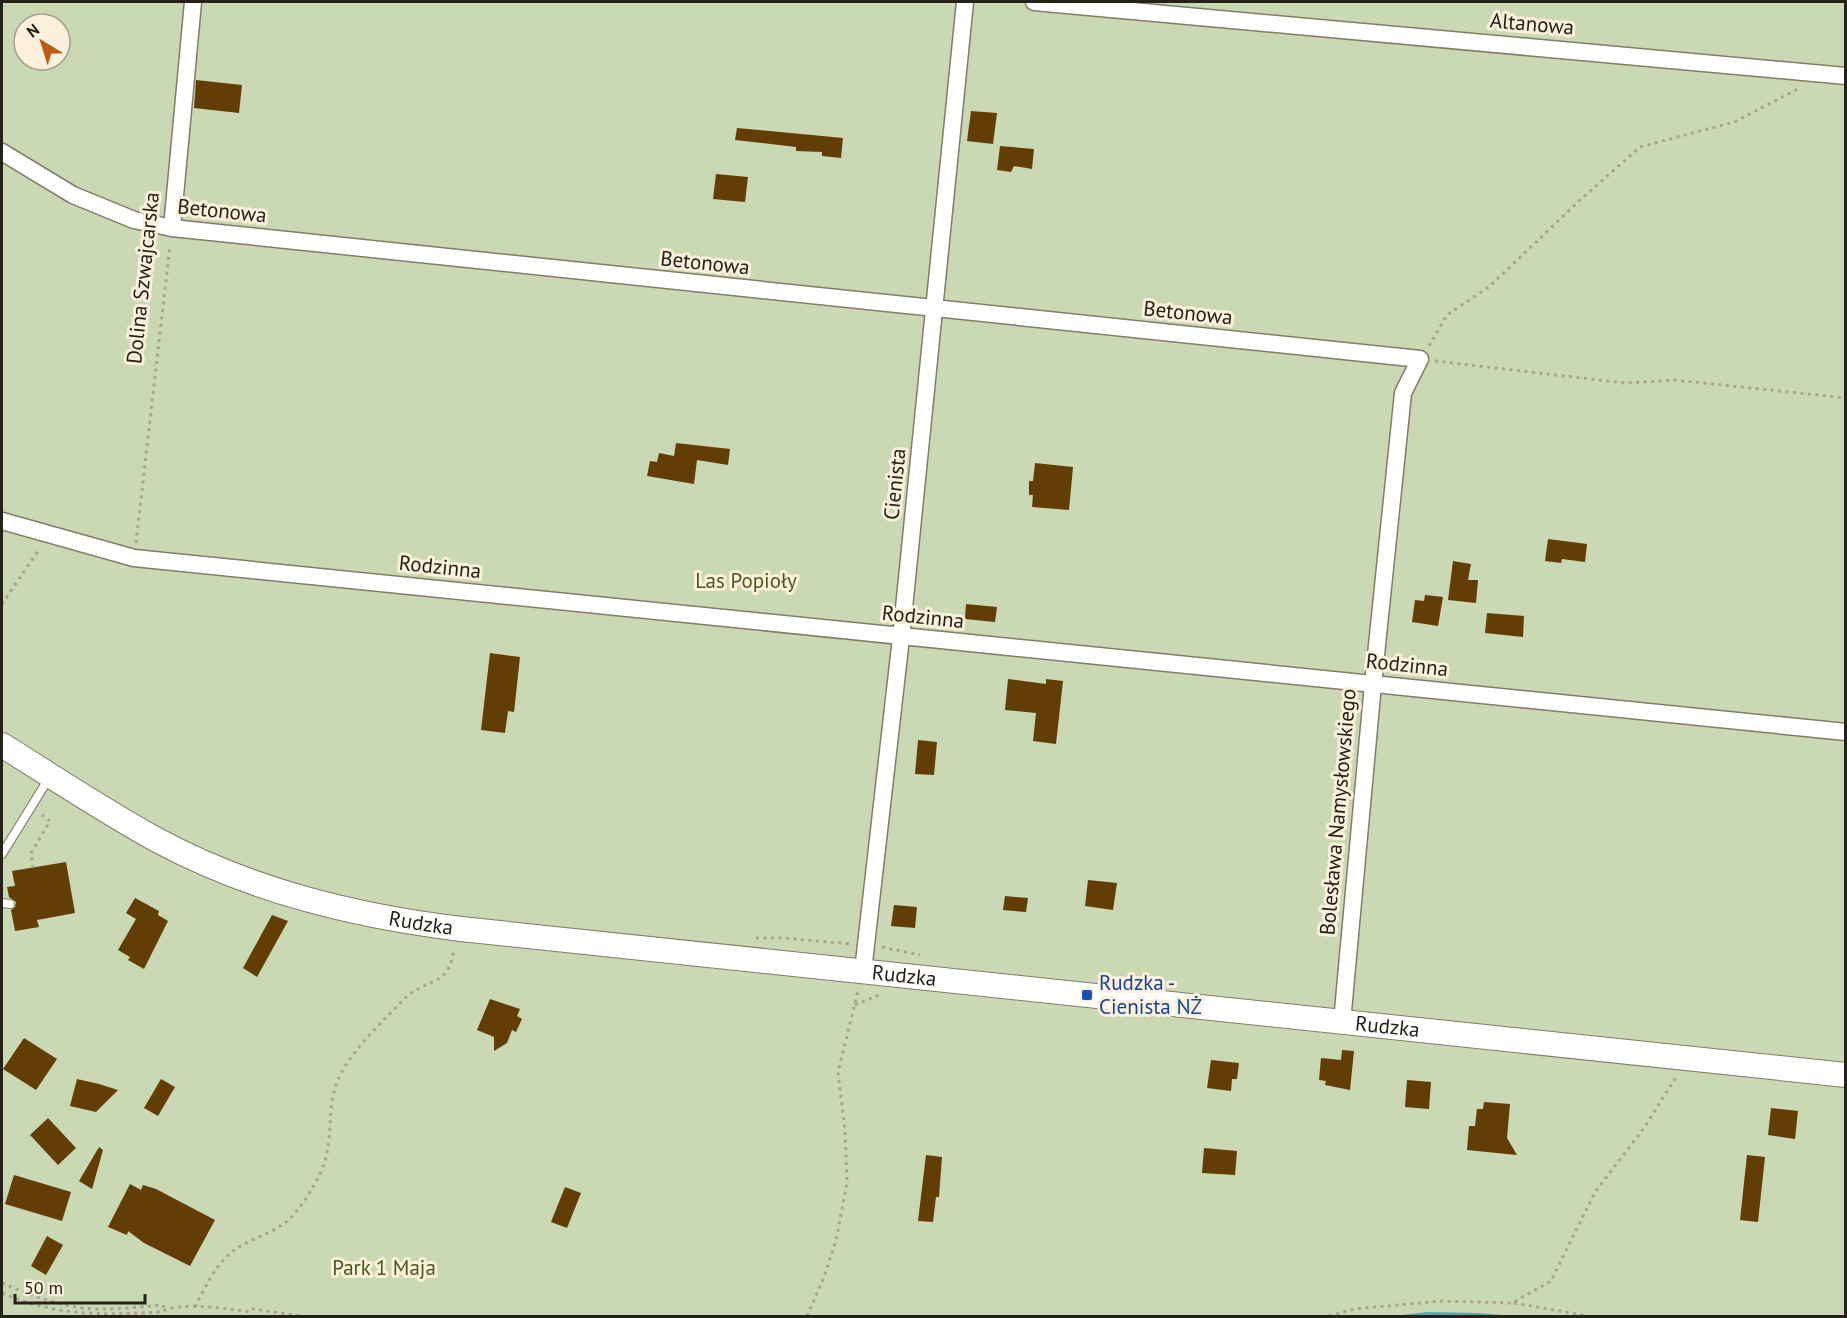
<svg xmlns="http://www.w3.org/2000/svg" width="1847" height="1318" font-family="'PT Sans',sans-serif">
<rect width="100%" height="100%" fill="#faf0db"/>
<path fill="#cad8b3" fill-rule="evenodd" d="M2,2H1845V1316H2ZM24,24H60V60H24Z"/>
<path fill="#56abb2" d="M1427,1312L1478,1313L1515,1316H1393Z"/>
<g fill="#633d06">
<path d="M196,80L242,85L239,113L194,108Z"/>
<path d="M971,111L997,113L993,144L967,141Z"/>
<path d="M737,128L843,138L841,158L822,156V152L796,151V147L735,140Z"/>
<path d="M1000,146L1034,149L1032,169L1014,166L1011,172L997,170Z"/>
<path d="M716,174L748,177L745,202L713,199Z"/>
<path d="M676,443L730,449L728,465L697,460L694,484L647,476L650,461L657,462L659,453L674,456Z"/>
<path d="M1035,463L1073,467L1069,510L1032,507L1033,495H1029V481H1033Z"/>
<path d="M1548,539L1587,544L1585,562L1562,559L1561,563L1545,561Z"/>
<path d="M1453,561L1471,564L1468,580H1478L1476,603L1448,600Z"/>
<path d="M1425,595L1443,597L1438,626L1412,622L1415,600L1424,601Z"/>
<path d="M966,604L997,607L995,622L965,619Z"/>
<path d="M1487,613L1524,616L1523,637L1485,633Z"/>
<path d="M490,653L520,657L514,712L508,711L505,733L481,730Z"/>
<path d="M1008,679L1046,684V679L1063,681L1056,744L1033,741L1036,713L1005,710Z"/>
<path d="M918,740L937,742L934,775L915,774Z"/>
<path d="M66,862L75,913L37,920L39,927L15,931L11,910L15,907L16,902L9,897L7,887L15,886L12,871Z"/>
<path d="M1088,880L1117,883L1113,910L1085,906Z"/>
<path d="M1005,896L1028,898L1026,912L1003,910Z"/>
<path d="M135,898L159,911L158,915L168,921L144,969L128,960L130,957L118,950L136,919L126,913Z"/>
<path d="M894,905L917,907L915,928L891,926Z"/>
<path d="M272,915L288,921L257,977L243,968Z"/>
<path d="M490,999L520,1009L517,1016L522,1019L516,1032L512,1030L507,1043L494,1051V1037L477,1030Z"/>
<path d="M24,1038L57,1059L36,1090L3,1069Z"/>
<path d="M1342,1050L1354,1051L1350,1090L1325,1085L1326,1081L1319,1080L1321,1058L1341,1060Z"/>
<path d="M1211,1060L1239,1063L1237,1079H1232L1231,1091L1207,1088Z"/>
<path d="M77,1079L99,1084L118,1090L96,1112L70,1106Z"/>
<path d="M161,1079L175,1087L158,1116L144,1108Z"/>
<path d="M1407,1080L1431,1082L1429,1109L1405,1107Z"/>
<path d="M1484,1102L1510,1104L1507,1138L1517,1155L1467,1150L1469,1126H1475L1477,1109H1483Z"/>
<path d="M1771,1108L1798,1111L1795,1139L1768,1135Z"/>
<path d="M48,1118L76,1148L58,1165L30,1135Z"/>
<path d="M99,1147L103,1150L92,1189L79,1181Z"/>
<path d="M1204,1148L1237,1151L1235,1175L1202,1173Z"/>
<path d="M926,1155L942,1157L939,1197H936L933,1222L918,1221Z"/>
<path d="M1747,1155L1765,1157L1758,1222L1740,1220Z"/>
<path d="M14,1175L71,1192L62,1221L5,1204Z"/>
<path d="M130,1184L141,1190L143,1185L156,1189L215,1220L190,1266L144,1243L128,1231L127,1235L108,1227Z"/>
<path d="M565,1187L581,1193L567,1228L551,1222Z"/>
<path d="M47,1236L63,1245L46,1275L31,1266Z"/>
</g>
<g fill="none" stroke-linecap="round" stroke-linejoin="round">
<defs>
<g id="lane">
<path d="M2,854L49,778"/>
<path d="M2,903L10,904"/>
</g>
<g id="street">
<path d="M1034,2L1846,76"/>
<path d="M2,152L73,195L134,220L172,228L1420,359L1403,393L1373,684L1342,1022"/>
<path d="M172,228L193,2"/>
<path d="M2,521L134,558L1846,732"/>
<path d="M863,971L901,638L965,2"/>
</g>
<g id="secondary">
<path id="s1" d="M2,745C53,777 104,811 157,840C252,891 355,916 461,929L1846,1075"/>
</g>
</defs>
<use href="#lane" stroke="#847b69" stroke-width="10"/>
<use href="#street" stroke="#847b69" stroke-width="19"/>
<use href="#secondary" stroke="#847b69" stroke-width="26"/>
<g stroke="#a9a191" stroke-width="3" stroke-dasharray="3 4.5" stroke-linecap="butt">
<path d="M1429,346L1447,315L1489,287L1580,200L1640,147L1734,122L1798,89"/>
<path d="M1435,361L1625,383L1675,380L1846,398"/>
<path d="M136,543L170,245"/>
<path d="M2,604L40,548"/>
<path d="M33,868L31,853L50,821L42,815"/>
<path d="M756,938H782L852,944"/>
<path d="M882,947L920,955"/>
<path d="M855,1005L879,995"/>
<path d="M2,1283C27,1294 54,1304 82,1308C108,1311 136,1307 162,1305L166,1309"/>
<path d="M2,1293C58,1317 103,1315 162,1312C176,1301 231,1309 250,1312L253,1309L301,1316"/>
<path d="M1514,1303L1588,1316"/>
<path d="M195,1307C206,1286 216,1262 237,1248C255,1237 282,1230 295,1213C307,1198 321,1177 326,1157C332,1134 328,1108 336,1085C346,1055 385,1019 407,996C432,977 449,986 454,948"/>
<path d="M807,1316L824,1277L836,1240L847,1183L845,1131L838,1072L858,991"/>
<path d="M1329,1316L1354,1309L1442,1301L1512,1303L1551,1281L1595,1192L1644,1128L1676,1077"/>
</g>
<use href="#lane" stroke="#fff" stroke-width="8"/>
<use href="#street" stroke="#fff" stroke-width="16"/>
<use href="#secondary" stroke="#fff" stroke-width="24"/>
</g>
<rect fill="#1a4fb4" stroke="#faf0db" stroke-width="2" x="1081" y="989" width="12" height="12" rx="3"/>
<g text-anchor="middle" stroke-width="6" stroke-linejoin="round" paint-order="stroke">
<g font-size="21" fill="#252119" stroke="#faf0db">
<text transform="translate(1532 24) rotate(5)" y="7">Altanowa</text>
<text transform="translate(222 211) rotate(6)" y="7">Betonowa</text>
<text transform="translate(705 263) rotate(6)" y="7">Betonowa</text>
<text transform="translate(143 278) rotate(-84)" y="7">Dolina Szwajcarska</text>
<text transform="translate(1188 313) rotate(6)" y="7">Betonowa</text>
<text transform="translate(895 484) rotate(-84)" y="7">Cienista</text>
<text transform="translate(440 567) rotate(6)" y="7">Rodzinna</text>
<text transform="translate(923 617) rotate(6)" y="7">Rodzinna</text>
<text transform="translate(1407 665) rotate(6)" y="7">Rodzinna</text>
<text transform="translate(1338 812) rotate(-85)" y="7">Bolesława Namysłowskiego</text>
<text dy="7" stroke="none"><textPath href="#s1" startOffset="460">Rudzka</textPath></text>
<text dy="7" stroke="none"><textPath href="#s1" startOffset="946">Rudzka</textPath></text>
<text dy="7" stroke="none"><textPath href="#s1" startOffset="1432">Rudzka</textPath></text>
</g>
<g font-size="21" fill="#485b1d" stroke="#faf0db">
<text x="746" y="588">Las Popioły</text>
<text x="384" y="1275">Park 1 Maja</text>
</g>
<g font-size="21" fill="#164399" stroke="#faf0db" text-anchor="start">
<text x="1099" y="990">Rudzka -<tspan x="1099" dy="24">Cienista NŻ</tspan></text>
</g>
</g>
<rect width="1847" height="1318" fill="none" stroke="#252119" stroke-width="6"/>
<g transform="translate(42 42) rotate(322)"><circle r="28" fill="#faf0db" stroke="#a59d8d" stroke-width="1.5"/>
<path d="M0-4.5L10 22L0 15L-10 22Z" fill="#bb5c16"/>
<text y="-9" font-size="16" font-weight="bold" text-anchor="middle" fill="#252119">N</text>
</g>
<path d="M15 1294v9h130v-9" fill="none" stroke="#252119" stroke-width="3"/>
<text x="24" y="1294" font-size="18" fill="#252119" stroke="#faf0db" stroke-width="4.5" paint-order="stroke">50 m</text>
</svg>
